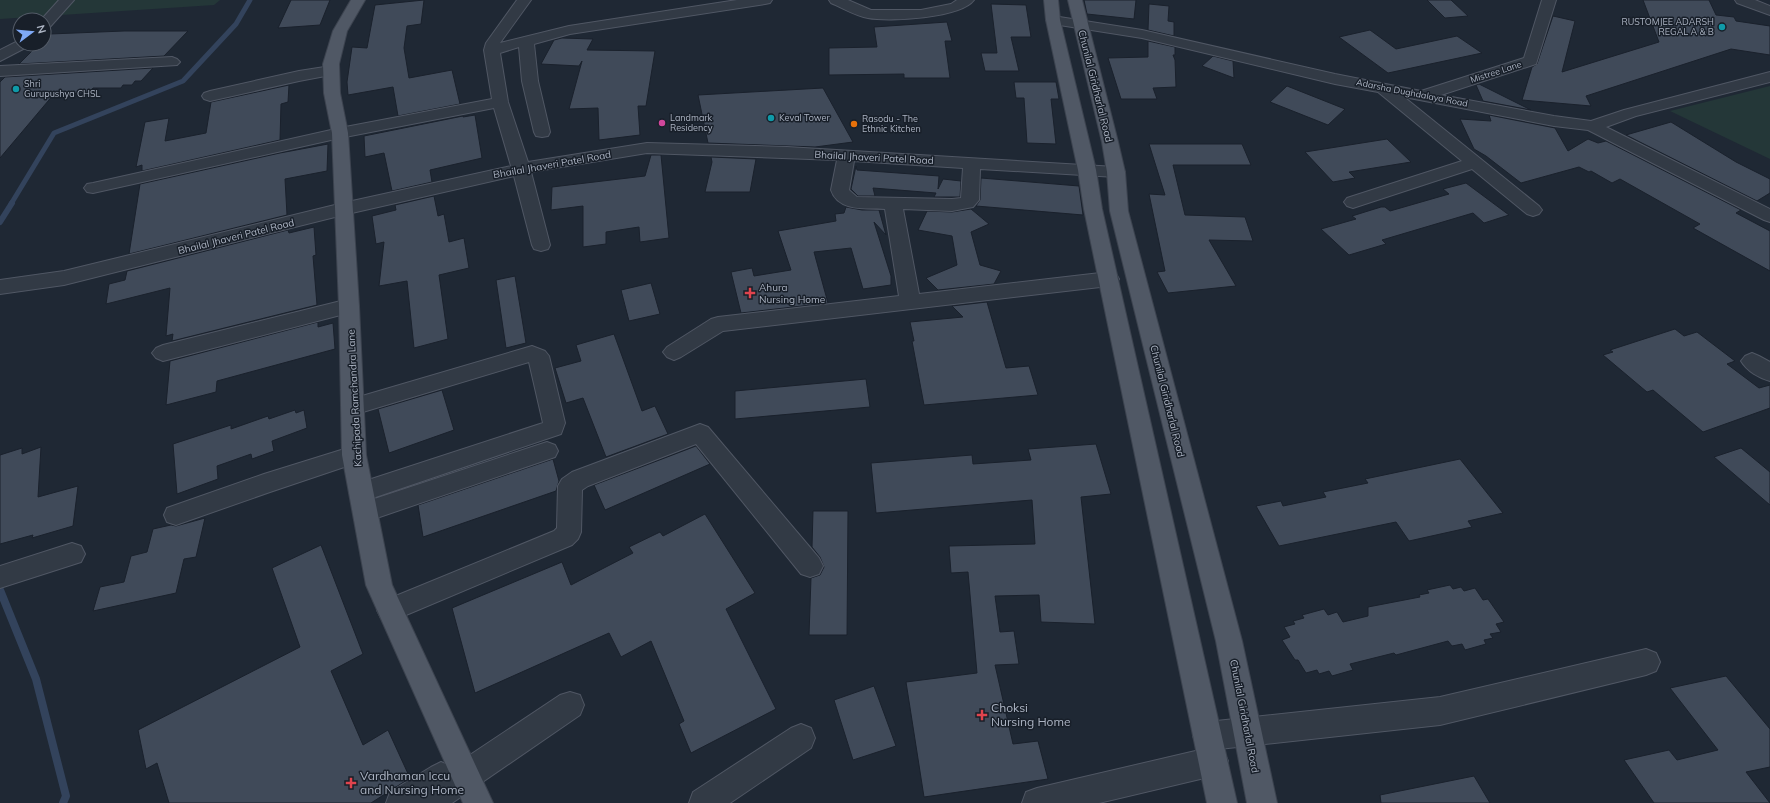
<svg xmlns="http://www.w3.org/2000/svg" width="1770" height="803" font-family="Mulish,sans-serif">
<rect width="100%" height="100%" fill="#1f2834"/>
<g fill="#243738">
<path d="M0,0H220L214,5L0,19Z"/>
<path d="M1770,86V159L1670,111Z"/>
</g>
<g fill="none" stroke-linecap="round" stroke-linejoin="round">
<path stroke="#33435c" stroke-width="5" d="M11,204L54,133L183,81L236,24L250,0"/>
<path stroke="#33435c" stroke-width="6" d="M0,222L12,203"/>
<path stroke="#33435c" stroke-width="8" d="M0,590L36,679L66,796L63,803"/>
</g>
<g fill="#404a59" stroke="#1a212c">
<path d="M291,0H330L320,25L278,28Z"/>
<path d="M424,0L421,24L407,26L404,48L409,78L452,70L460,104L398,116L393,87L348,95L347,82L352,47L367,48L375,5Z"/>
<path d="M1084,0H1136L1134,19L1087,14Z"/>
<path d="M1427,0H1451L1468,16L1445,18Z"/>
<path d="M1643,0H1709L1716,15L1734,17L1736,21L1770,26V55L1731,49L1586,96L1591,106L1522,100L1532,67L1537,64L1553,16L1575,21L1562,72L1659,42Z"/>
<path d="M991,4L1026,5L1031,37H1011L1019,71H985L981,53H997Z"/>
<path d="M1149,4L1169,6L1168,21L1174,22V36L1148,30Z"/>
<path d="M947,22L952,41H945L950,78H904V74L829,75V48L877,47L874,27Z"/>
<path d="M1370,30L1396,49L1457,36L1482,53L1388,73L1339,37Z"/>
<path d="M124,31H188L164,56L19,64L39,44H44V40L50,34Z"/>
<path d="M562,38L593,39L587,50L655,51L646,106H638L640,135L599,140L598,108L569,109L582,61L579,66L541,64L554,40Z"/>
<path d="M1148,41L1175,47V55H1173L1175,60L1176,87L1153,88L1157,99H1121L1108,58L1148,57Z"/>
<path d="M1213,56L1233,61L1234,78L1202,66Z"/>
<path d="M153,68L141,81H135L132,85H123L121,88H93L89,93L54,94L0,158V82L5,77Z"/>
<path d="M1014,82H1056L1059,99H1051L1056,144L1027,143L1024,98H1016Z"/>
<path d="M1479,84L1531,110L1483,101L1476,85Z"/>
<path d="M289,85L288,102L281,104L280,140L142,171V165L136,167L145,122L169,118L165,141L206,133L211,102Z"/>
<path d="M1287,86L1345,109L1328,125L1270,102Z"/>
<path d="M823,88L853,142L815,147L708,143L698,95Z"/>
<path d="M475,115L482,158L430,170L432,182L392,191L384,153L365,157L364,136L463,116V117Z"/>
<path d="M1489,115L1555,128L1568,151L1588,139L1598,143L1606,141L1741,210L1736,213L1770,231V271L1693,228L1700,224L1620,179L1612,183L1591,171L1589,172L1579,167L1521,183L1486,156L1474,149L1460,119L1491,121Z"/>
<path d="M1671,122L1736,162L1770,179V193L1757,201L1626,135Z"/>
<path d="M1387,139L1411,162L1349,172L1355,178L1333,182L1305,152Z"/>
<path d="M328,144L327,171L285,179L287,215L129,254L140,184L280,153Z"/>
<path d="M1149,144H1242L1251,165H1173L1185,215L1245,217L1253,241L1209,240L1236,286L1168,293L1157,272L1165,271L1149,194L1165,195Z"/>
<path d="M651,155H661L669,238L640,242L639,227L606,232V244L583,247V206L551,210L552,187L645,176Z"/>
<path d="M711,157L756,159L750,192H705L712,162Z"/>
<path d="M856,166L857,170L939,176L938,189L943,179L961,181L960,197H934L936,193L873,188L875,196H858L851,189Z"/>
<path d="M981,178L1079,186L1083,215L976,206L980,200Z"/>
<path d="M1466,183L1509,215L1484,223L1473,213L1382,240L1386,244L1349,255L1321,229L1356,219L1352,216L1381,207H1385L1390,211L1449,194L1443,189Z"/>
<path d="M434,196L438,216L444,214L449,242L464,238L469,268L439,275L448,339L414,348L407,281L379,286L384,242L376,244L372,216L396,210L395,205Z"/>
<path d="M846,207L862,210H879L886,235L874,222L891,276V285L863,289L851,248L814,252L828,303L741,313L731,272L752,268L754,276L791,270L778,231L836,221L835,214L844,213Z"/>
<path d="M971,209L989,224L971,232L980,265L1001,271L994,284L938,290L926,278L957,265L952,236L918,230L927,211L952,212Z"/>
<path d="M314,227L316,255L313,256L317,305L172,341L173,334L166,336L170,288L106,304L109,284L125,280L127,271L288,230L289,233Z"/>
<path d="M515,276L526,343L506,348L496,280Z"/>
<path d="M651,283L660,314L629,321L621,290Z"/>
<path d="M987,302L1006,368L1029,366L1038,395L924,405L912,341H914L910,322L963,317L952,306Z"/>
<path d="M318,322V327L333,323L335,349L217,381L216,392L166,405L170,361Z"/>
<path d="M1675,329L1684,336L1697,332L1735,361L1727,364L1759,388L1770,385V408L1703,432L1653,390L1647,392L1603,355L1613,352L1610,350Z"/>
<path d="M614,334L642,411L655,406L668,434L606,457L583,398L566,403L555,368L581,361L576,345Z"/>
<path d="M866,379L870,407L735,419V391Z"/>
<path d="M442,390L454,430L389,453L378,409Z"/>
<path d="M295,410L296,413L304,410L307,428L272,441L274,451L252,459L251,454L217,466L218,479L177,494L173,444L231,425V429L268,416L269,419Z"/>
<path d="M1096,444L1111,494L1081,497L1095,624L1041,622L1039,595L995,596L1000,632L1014,631L1019,664L995,665L1013,744L1038,741L1048,779L924,797L906,682L977,673L968,572L951,573L949,546L1035,544L1032,500L876,513L871,463L972,455L973,464L1031,460L1028,449Z"/>
<path d="M696,446L710,464L605,510L594,485Z"/>
<path d="M41,447L38,497L78,486L73,526L32,538L33,535L0,544V455L22,448V454Z"/>
<path d="M1741,448L1770,472V505L1714,457Z"/>
<path d="M553,459L559,481L556,491L423,537L418,505Z"/>
<path d="M1460,459L1503,513L1468,521L1472,527L1409,541L1396,522L1279,546L1256,506L1281,501L1283,506L1326,497L1323,492L1368,483L1365,479Z"/>
<path d="M813,511H848L847,635H809L811,578L820,575L824,567L820,557L812,547Z"/>
<path d="M705,514L755,593L726,609L776,709L691,753L679,724L684,721L651,641L621,657L609,633L475,693L452,608L562,562L571,585L633,553L629,547L660,532L663,536Z"/>
<path d="M205,518L196,557L184,559L176,593L93,611L100,587L124,582L131,556L147,552L153,529L171,525L176,526Z"/>
<path d="M321,545L363,654L331,671L363,745L388,730L410,778L371,803H169L157,763L146,769L138,730L300,647L272,568Z"/>
<path d="M1450,585L1453,589L1461,587L1464,591L1475,588L1483,600L1488,599L1504,622L1496,624L1501,632L1490,634L1493,638L1484,640L1486,644L1465,650L1462,644L1452,646L1448,641L1396,655L1394,653L1350,664L1353,670L1332,676L1329,671L1319,674L1317,670L1306,673L1298,660H1295L1282,640L1290,637L1284,627L1295,624L1293,621L1304,618L1302,615L1324,609L1328,615L1337,612L1343,622L1368,616V607L1420,597L1419,595L1429,593L1427,590Z"/>
<path d="M1726,676L1770,729V767L1746,772L1770,803H1654L1624,760L1669,750L1677,760L1718,750L1670,688Z"/>
<path d="M874,686L896,746L853,760L834,700Z"/>
<path d="M1474,776L1490,803H1381L1380,795Z"/>
</g>
<g fill="none" stroke-linecap="round" stroke-linejoin="round">
<defs>
<g id="minor">
<path d="M59,0H74L49,28L44,29V20H41Z"/>
<path d="M517,0H531L500,43L569,26L737,0H772L770,3L765,4L570,34L534,44L538,81L550,132L548,136L542,137L536,136L534,132L522,81L519,47L500,53L508,102L528,162L647,143L787,147L1116,167L1122,168L1125,172L1122,176L1116,177L980,169L979,200L973,207L952,211L903,209L919,294L1109,272L1116,274L1119,279L1116,284L1109,286L723,331L681,357L674,360L667,357L663,352L667,347L711,319L718,317L899,296L885,209C867,208 838,212 831,190L837,160L647,153L531,172L550,245L548,249L541,251L534,249L532,245L514,176L343,215L64,285L0,294V280L64,271L343,203L511,166L494,108L340,138L93,193L87,192L84,188L87,184L93,183L340,128L492,99L484,50L486,43ZM854,161L963,168L961,198L952,199L857,197L849,190Z"/>
<path d="M829,0H848L871,10H921L951,4L957,0H974C961,18 889,22 868,18C856,16 843,8 831,3Z"/>
<path d="M1542,0H1556L1536,64L1441,95L1554,116L1591,121L1624,110L1770,72V82L1636,116L1606,127L1770,209V222L1764,220L1588,130L1554,126L1404,97L1539,206L1542,210L1539,214L1533,216L1527,214L1472,169L1359,206L1353,208L1347,206L1344,202L1347,198L1462,161L1378,92L1335,84L1142,38L1053,24L1048,23L1046,20L1048,17L1053,16L1142,30L1335,74L1421,91L1524,58Z"/>
<path d="M1735,0H1755L1770,6V15L1737,3Z"/>
<path d="M20,40V44H29L27,47L0,61V50Z"/>
<path d="M172,57L177,59L180,62L177,65L0,76V66Z"/>
<path d="M331,66L336,68L339,71L336,74L299,81L210,101L204,99L202,96L204,93L210,91L299,71Z"/>
<path d="M349,299L356,301L359,306L356,311L163,361L156,358L152,353L156,348L163,345Z"/>
<path d="M532,346L545,351L549,356L565,423L561,434L361,502L353,499L349,492L353,485L543,423L529,362L353,415L345,413L342,407L345,401Z"/>
<path d="M1752,353L1759,356L1770,362V381C1759,378 1747,371 1741,361L1745,356Z"/>
<path d="M700,424L708,427L819,558L823,566L819,574L810,577L801,574L696,444L588,486L582,490L581,532L578,539L572,545L399,618L390,622L381,618L377,610L381,602L554,531L557,528L558,486L562,479L572,472Z"/>
<path d="M547,442L555,445L558,451L555,457L365,522L356,519L353,512L356,505Z"/>
<path d="M354,446L362,449L366,455L362,461L270,492L176,525L167,522L164,515L167,508L264,474Z"/>
<path d="M72,543L81,546L85,554L81,562L0,588V566Z"/>
<path d="M1646,649L1656,653L1660,662L1656,671L1646,675L1440,725L1219,749L1223,751L1228,761L1223,771L1213,776L1099,803H1022L1026,792L1037,788L1204,749L1197,746L1193,736L1197,726L1207,722L1440,697Z"/>
<path d="M570,692L580,695L584,705L580,715L452,803H386L390,792L431,767L441,762L452,767L560,695Z"/>
<path d="M801,724L811,728L815,738L811,748L730,803H689L693,792L791,728Z"/>
</g>
<g id="major">
<path d="M351,0H365L347,31L339,64L340,93L348,133L359,306L366,455L392,585L493,803H463L366,585L342,455L339,306L332,133L324,93L323,64L333,31Z"/>
<path d="M1044,0H1058L1060,20L1096,170L1102,209L1237,803H1207L1084,209L1078,170L1046,20Z"/>
<path d="M1068,0H1082L1118,142L1125,172L1128,211L1242,641L1277,803H1247L1216,641L1110,211L1107,172L1102,142Z"/>
</g>
</defs>
<use href="#minor" stroke="#505764" stroke-width="2"/>
<use href="#major" stroke="#3c434f" stroke-width="2"/>
<use href="#minor" fill="#323a45" fill-rule="evenodd"/>
<use href="#major" fill="#505865" fill-rule="evenodd"/>
</g>
<g fill="#0f9aa8" stroke="#181f29" stroke-width="1.5">
<circle cx="1722" cy="27" r="4"/>
<circle cx="16" cy="89" r="4"/>
<circle cx="771" cy="118" r="4"/>
</g>
<circle fill="#d1479c" stroke="#181f29" stroke-width="1.5" cx="662" cy="123" r="4"/>
<circle fill="#e8710a" stroke="#181f29" stroke-width="1.5" cx="854" cy="124" r="4"/>
<g fill="#e0444e" stroke="#181f29" stroke-width="1.5">
<path d="M748 287h4v4h4v4h-4v4h-4v-4h-4v-4h4z"/>
<path d="M980 709h4v4h4v4h-4v4h-4v-4h-4v-4h4z"/>
<path d="M349 777h4v4h4v4h-4v4h-4v-4h-4v-4h4z"/>
</g>
<g text-anchor="middle" stroke-width="3" stroke-linejoin="round" paint-order="stroke">
<g font-size="9" fill="#acb4c3" stroke="#181f29" text-anchor="start">
<text x="1714" y="25" text-anchor="end">RUSTOMJEE ADARSH<tspan x="1714" dy="10">REGAL A &amp; B</tspan></text>
<text x="24" y="87">Shri<tspan x="24" dy="10">Gurupushya CHSL</tspan></text>
<text x="670" y="121">Landmark<tspan x="670" dy="10">Residency</tspan></text>
<text x="779" y="121">Keval Tower</text>
<text x="862" y="122">Rasodu - The<tspan x="862" dy="10">Ethnic Kitchen</tspan></text>
</g>
<g font-size="9" fill="#acb4c3" stroke="#181f29">
<text transform="translate(1496 72) rotate(-18)" y="3">Mistree Lane</text>
<text transform="translate(1412 93) rotate(11)" y="3">Adarsha Dughdalaya Road</text>
</g>
<g font-size="10" fill="#acb4c3" stroke="#181f29">
<text transform="translate(1096 86) rotate(76)" y="4">Chunilal Giridharlal Road</text>
<text transform="translate(874 157) rotate(3)" y="4">Bhailal Jhaveri Patel Road</text>
<text transform="translate(552 164) rotate(-10)" y="4">Bhailal Jhaveri Patel Road</text>
<text transform="translate(236 236) rotate(-14)" y="4">Bhailal Jhaveri Patel Road</text>
<text transform="translate(354 398) rotate(-93)" y="4">Kachipada Ramchandra Lane</text>
<text transform="translate(1168 401) rotate(76)" y="4">Chunilal Giridharlal Road</text>
<text transform="translate(1245 716) rotate(79)" y="4">Chunilal Giridharlal Road</text>
</g>
<g font-size="10" fill="#acb4c3" stroke="#181f29" text-anchor="start">
<text x="759" y="291">Ahura<tspan x="759" dy="12">Nursing Home</tspan></text>
</g>
<g font-size="12" fill="#acb4c3" stroke="#181f29" text-anchor="start">
<text x="991" y="712">Choksi<tspan x="991" dy="14">Nursing Home</tspan></text>
<text x="360" y="780">Vardhaman Iccu<tspan x="360" dy="14">and Nursing Home</tspan></text>
</g>
</g>
<g transform="translate(32 32) rotate(74)"><circle r="19" fill="#181f29" stroke="#535b67"/>
<path d="M0-3L7 15L0 10L-7 15Z" fill="#7fa9f5"/>
<text y="-6" font-size="11" font-weight="bold" text-anchor="middle" fill="#acb4c3">N</text>
</g>
</svg>
